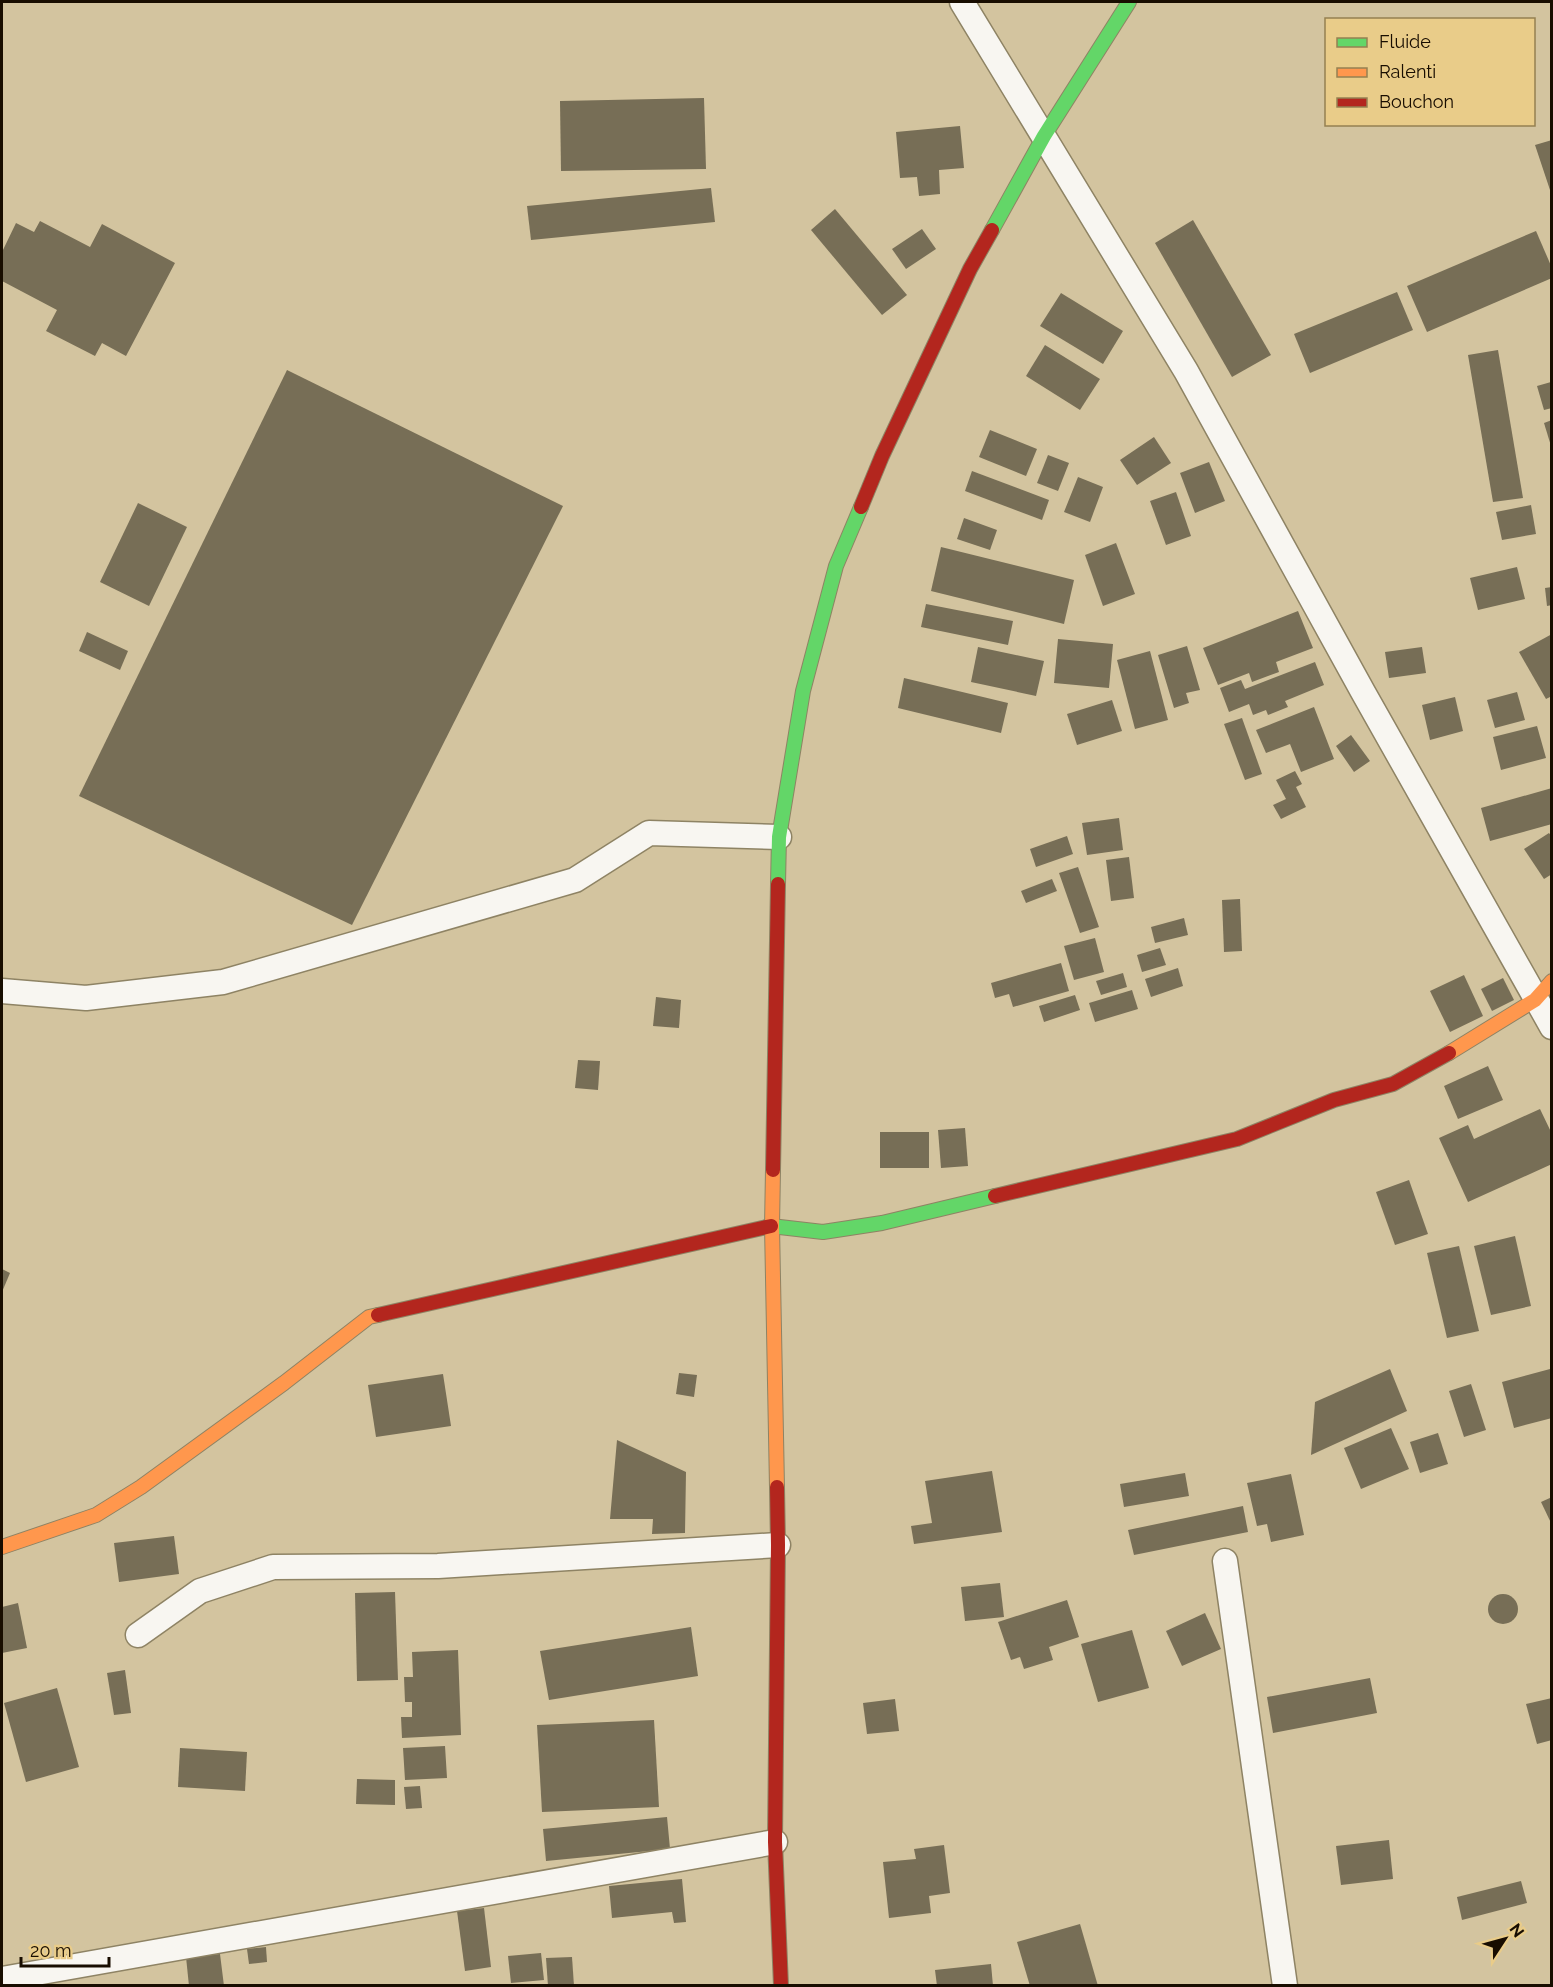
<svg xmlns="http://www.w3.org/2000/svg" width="1553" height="1987" font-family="Raleway,sans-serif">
<rect width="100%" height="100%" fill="#d3c49f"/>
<g fill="#776e56">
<path d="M704,98L706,169L561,171L560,101Z"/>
<path d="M960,126L964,168L939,170L940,194L919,196L917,177L900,178L896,132Z"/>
<path d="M1552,140V193H1551L1535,145Z"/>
<path d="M711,188L715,222L531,240L527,206Z"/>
<path d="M835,209L907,295L882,315L811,230Z"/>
<path d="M1193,220L1271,355L1232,377L1155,243Z"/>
<path d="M40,221L90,247L102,224L175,263L126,356L102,343L95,356L46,331L57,310L2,281V252L16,223L34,232Z"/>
<path d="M922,229L936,249L906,269L892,249Z"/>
<path d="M1536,231L1552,268V278L1427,332L1407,286Z"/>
<path d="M1397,292L1413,330L1310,373L1294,334Z"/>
<path d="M1061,293L1123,331L1103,364L1040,326Z"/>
<path d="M1045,345L1100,379L1080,410L1026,376Z"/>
<path d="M1498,350L1523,498L1493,502L1468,355Z"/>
<path d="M287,370L563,506L352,925L79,796Z"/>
<path d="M1551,382L1552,408L1544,410L1537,386Z"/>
<path d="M1552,420V446H1551L1544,423Z"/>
<path d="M990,430L1037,449L1026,476L979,457Z"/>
<path d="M1154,437L1171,463L1137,485L1120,460Z"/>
<path d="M1048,455L1069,463L1058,491L1037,483Z"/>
<path d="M1209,462L1225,501L1195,513L1180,473Z"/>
<path d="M972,471L1049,500L1042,520L965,491Z"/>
<path d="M1078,477L1103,487L1090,522L1064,512Z"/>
<path d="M1176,492L1191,536L1166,545L1150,501Z"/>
<path d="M138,503L187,527L149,606L100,582Z"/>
<path d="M1531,505L1536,534L1502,540L1496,512Z"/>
<path d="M964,518L997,530L990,550L957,539Z"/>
<path d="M1116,543L1135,594L1103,606L1085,555Z"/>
<path d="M941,547L1074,580L1064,624L931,591Z"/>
<path d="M1517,567L1525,599L1478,610L1470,578Z"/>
<path d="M1552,587V605L1547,606L1545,588Z"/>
<path d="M926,604L1013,621L1008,645L921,627Z"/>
<path d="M1298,611L1313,648L1276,662L1279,672L1252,682L1249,673L1218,685L1203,648Z"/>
<path d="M87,632L128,651L120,670L79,651Z"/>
<path d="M1552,634V696L1546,699L1519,652Z"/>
<path d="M1058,639L1113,644L1109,688L1054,683Z"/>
<path d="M1187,646L1200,690L1186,693L1189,703L1174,708L1158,655Z"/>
<path d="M978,647L1044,661L1036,696L971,682Z"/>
<path d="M1422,647L1426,673L1389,678L1385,652Z"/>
<path d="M1150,651L1168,720L1135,729L1117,660Z"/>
<path d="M1315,662L1324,685L1285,701L1288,707L1268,715L1266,710L1253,715L1249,704L1229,712L1220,688L1241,680L1245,689Z"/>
<path d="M904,678L1008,703L1001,733L898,708Z"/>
<path d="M1517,692L1525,720L1495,728L1487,700Z"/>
<path d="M1455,697L1463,731L1430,740L1422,705Z"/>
<path d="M1112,700L1122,731L1077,745L1067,714Z"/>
<path d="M1314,707L1334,759L1301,772L1290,744L1266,753L1256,730Z"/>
<path d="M1242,718L1262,774L1245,780L1224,724Z"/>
<path d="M1537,726L1546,758L1501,770L1493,737Z"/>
<path d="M1351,735L1370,761L1354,772L1336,746Z"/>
<path d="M1295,771L1302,784L1296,787L1306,807L1281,819L1273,805L1286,799L1276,780Z"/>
<path d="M1552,788V824L1490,841L1481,808Z"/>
<path d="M1119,818L1123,850L1087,855L1082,823Z"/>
<path d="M1549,833L1552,837V874L1544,879L1524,849Z"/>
<path d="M1067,836L1073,854L1036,867L1030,849Z"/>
<path d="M1129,857L1134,898L1111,901L1106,860Z"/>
<path d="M1078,867L1099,927L1080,933L1059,873Z"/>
<path d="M1052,879L1057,891L1026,903L1021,891Z"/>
<path d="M1240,899L1242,951L1224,952L1222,900Z"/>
<path d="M1184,918L1188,935L1155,943L1151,927Z"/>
<path d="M1095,938L1104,972L1074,980L1064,946Z"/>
<path d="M1160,948L1166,965L1142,972L1137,955Z"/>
<path d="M1061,963L1069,991L1013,1007L1009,994L995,998L991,983Z"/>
<path d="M1178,968L1183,986L1151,997L1145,979Z"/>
<path d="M1123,973L1127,987L1101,995L1096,981Z"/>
<path d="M1464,975L1483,1016L1450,1032L1430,991Z"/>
<path d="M1503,978L1514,1000L1492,1011L1481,989Z"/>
<path d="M1132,990L1138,1009L1095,1022L1089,1003Z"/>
<path d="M1075,995L1080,1010L1044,1022L1039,1006Z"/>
<path d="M656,997L681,1000L679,1028L653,1026Z"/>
<path d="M578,1060L600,1061L598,1090L575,1088Z"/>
<path d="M1488,1066L1503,1100L1458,1119L1444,1086Z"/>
<path d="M1540,1109L1552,1134V1164L1468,1202L1439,1138L1468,1125L1474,1139Z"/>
<path d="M965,1128L968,1166L941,1168L938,1130Z"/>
<rect x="880" y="1132" width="49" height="36"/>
<path d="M1409,1180L1428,1234L1395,1245L1376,1192Z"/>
<path d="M1515,1236L1531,1306L1491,1315L1474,1246Z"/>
<path d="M1459,1246L1479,1331L1447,1338L1427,1253Z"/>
<path d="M2,1269L10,1273L2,1292Z"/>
<path d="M1390,1369L1407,1411L1311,1455L1315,1402Z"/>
<path d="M1550,1369L1552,1418L1514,1428L1502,1382Z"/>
<path d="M679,1373L697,1375L694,1397L676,1394Z"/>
<path d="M443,1374L451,1426L376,1437L368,1385Z"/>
<path d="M1471,1384L1486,1430L1464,1437L1449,1391Z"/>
<path d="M1391,1428L1409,1469L1361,1489L1344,1448Z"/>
<path d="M1438,1433L1448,1464L1420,1473L1410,1442Z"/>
<path d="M617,1440L686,1472L685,1533L652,1534L653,1519H610Z"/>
<path d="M992,1471L1002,1532L914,1544L911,1526L932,1523L925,1481Z"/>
<path d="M1185,1473L1189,1496L1124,1507L1120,1484Z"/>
<path d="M1291,1474L1304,1535L1271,1542L1267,1524L1257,1526L1247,1483Z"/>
<path d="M1552,1497V1525L1541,1502Z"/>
<path d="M1243,1506L1248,1532L1134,1555L1128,1530Z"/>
<path d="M174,1536L179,1574L119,1582L114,1543Z"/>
<path d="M1000,1583L1004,1617L965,1621L961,1587Z"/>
<path d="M395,1592L398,1680L357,1681L355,1593Z"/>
<circle cx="1503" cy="1609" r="15"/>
<path d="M1067,1600L1079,1637L1049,1647L1053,1660L1024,1669L1020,1657L1011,1660L998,1622Z"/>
<path d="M18,1603L27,1648L2,1653V1607Z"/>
<path d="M1205,1613L1221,1649L1182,1666L1166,1631Z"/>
<path d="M691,1627L698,1676L549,1700L540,1651Z"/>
<path d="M1132,1630L1149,1688L1098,1702L1081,1644Z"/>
<path d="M458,1650L461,1735L402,1738L401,1717H412V1702H405L404,1677H413L412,1652Z"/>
<path d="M125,1670L131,1713L114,1715L107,1673Z"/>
<path d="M1370,1678L1377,1713L1273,1733L1267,1697Z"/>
<path d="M57,1688L79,1767L26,1782L4,1703Z"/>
<path d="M1552,1698V1740L1537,1744L1526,1704Z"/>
<path d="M895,1699L899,1731L867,1734L863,1703Z"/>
<path d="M654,1720L659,1807L542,1812L537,1725Z"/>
<path d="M445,1746L447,1778L405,1780L403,1748Z"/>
<path d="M180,1748L247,1752L245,1791L178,1787Z"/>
<path d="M357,1779L395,1780V1805L356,1804Z"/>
<path d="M420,1786L422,1808L406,1809L404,1787Z"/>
<path d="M667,1817L670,1849L546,1861L543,1829Z"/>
<path d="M1389,1840L1393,1879L1341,1885L1336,1846Z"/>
<path d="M944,1845L950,1893L929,1896L931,1913L889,1918L883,1862L916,1859L914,1849Z"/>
<path d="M682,1879L686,1922L674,1923L672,1912L612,1918L609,1886Z"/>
<path d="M1521,1881L1527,1903L1462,1920L1457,1897Z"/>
<path d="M484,1908L491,1967L465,1971L457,1911Z"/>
<path d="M1080,1924L1098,1986H1030L1017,1942Z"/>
<path d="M266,1947L267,1962L249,1964L247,1949Z"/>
<path d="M541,1953L544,1980L511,1983L508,1956Z"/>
<path d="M220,1954L224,1986H189L186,1957Z"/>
<path d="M572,1957L574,1986H548L546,1958Z"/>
<path d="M991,1964L993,1986H937L935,1970Z"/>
</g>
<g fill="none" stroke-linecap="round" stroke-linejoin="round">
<defs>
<g id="street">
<path d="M962,2L1186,371L1363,692L1552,1027"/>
<path d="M2,991L86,998L223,982L575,880L649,833L779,837"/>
<path d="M1225,1561L1285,1986"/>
<path d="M138,1635L200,1591L273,1567L438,1566L778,1545"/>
<path d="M2,1979L775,1842"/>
</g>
<g id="fast">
<path d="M992,230L1044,136L1129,2"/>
<path d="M778,884L779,837L803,691L836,566L861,507"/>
<path d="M771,1226L823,1232L882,1223L995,1196"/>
</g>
<g id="slow">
<path d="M1449,1053L1535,1000L1552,981"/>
<path d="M773,1170L772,1226L777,1487"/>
<path d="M2,1547L96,1515L141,1487L284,1383L369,1317L378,1315"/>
</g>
<g id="jam">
<path d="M861,507L882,456L970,269L992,230"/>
<path d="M773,1170L778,884"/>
<path d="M995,1196L1237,1139L1334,1100L1393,1084L1449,1053"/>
<path d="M378,1315L771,1226"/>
<path d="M777,1487L778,1545L775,1842L781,1986"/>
</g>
</defs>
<use href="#street" stroke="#8e8364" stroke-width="27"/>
<use href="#fast" stroke="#8e8364" stroke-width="16"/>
<use href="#slow" stroke="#8e8364" stroke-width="16"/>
<use href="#jam" stroke="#8e8364" stroke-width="16"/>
<use href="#street" stroke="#f8f6f1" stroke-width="24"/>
<use href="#fast" stroke="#63d668" stroke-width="14"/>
<use href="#slow" stroke="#ff974d" stroke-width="14"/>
<use href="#jam" stroke="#b3261e" stroke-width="14"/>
</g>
<rect width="1553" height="1987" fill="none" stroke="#180d00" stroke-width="6"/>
<rect x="1325" y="18" width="210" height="108" fill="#e9cc89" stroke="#958052" stroke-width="1.5"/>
<rect x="1337" y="38" width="30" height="9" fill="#63d668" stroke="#958052" stroke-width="1.5"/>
<text x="1379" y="48" font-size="18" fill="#180d00">Fluide</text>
<rect x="1337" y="68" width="30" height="9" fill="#ff974d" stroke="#958052" stroke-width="1.5"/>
<text x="1379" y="78" font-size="18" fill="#180d00">Ralenti</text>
<rect x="1337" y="98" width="30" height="9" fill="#b3261e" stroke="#958052" stroke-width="1.5"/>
<text x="1379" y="108" font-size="18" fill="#180d00">Bouchon</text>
<g transform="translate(1505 1939) rotate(54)" stroke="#e9cc89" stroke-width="4.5" paint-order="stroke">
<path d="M0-4.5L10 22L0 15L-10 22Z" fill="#180d00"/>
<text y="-9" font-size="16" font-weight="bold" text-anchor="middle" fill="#180d00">N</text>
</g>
<path d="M21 1957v9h88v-9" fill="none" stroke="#180d00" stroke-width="3"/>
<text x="30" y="1957" font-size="18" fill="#180d00" stroke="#e9cc89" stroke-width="4.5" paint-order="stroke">20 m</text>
</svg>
